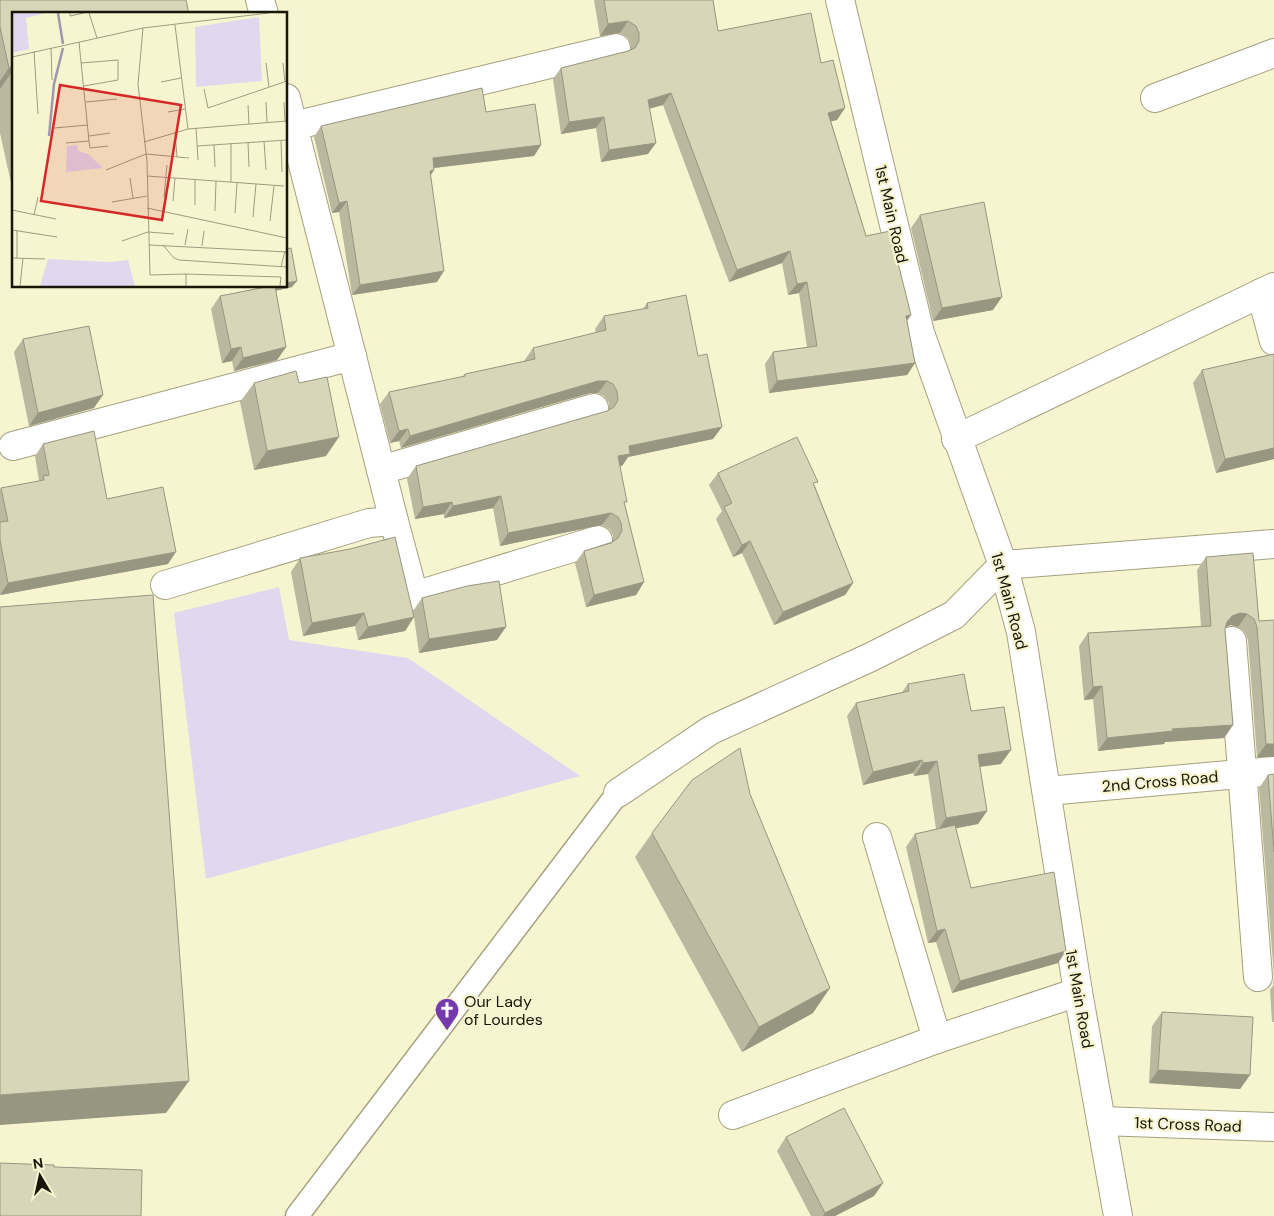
<svg xmlns="http://www.w3.org/2000/svg" width="1274" height="1216" font-family="'DM Sans',sans-serif">
<rect width="100%" height="100%" fill="#f7f5d0"/>
<path fill="#e1d7ef" d="M279,587L289,640L408,658L580,776L206,879L174,613Z"/>
<g fill="none" stroke-linecap="round" stroke-linejoin="round">
<defs>
<path id="lane" d="M297,1216L618,793"/>
<g id="street">
<path d="M260,0L264,14"/>
<path d="M1155,98L1274,53"/>
<path d="M293,126L616,48"/>
<path d="M1261,293L1274,341"/>
<path d="M956,439L1274,287"/>
<path d="M13,446L352,356"/>
<path d="M381,470L594,408"/>
<path d="M394,521L414,596L598,540"/>
<path d="M165,585L369,523L394,521L286,98"/>
<path d="M1232,641L1258,977"/>
<path d="M1047,791L1274,771"/>
<path d="M618,793L711,730L871,657L954,615L1003,565L1274,544"/>
<path d="M877,837L937,1039"/>
<path d="M733,1115L937,1039L1078,992"/>
<path d="M1101,1121L1274,1127"/>
</g>
<path id="secondary" d="M840,0L920,333L1003,565L1021,632L1078,992L1118,1216"/>
</defs>
<use href="#lane" stroke="#a4a17f" stroke-width="25"/>
<use href="#street" stroke="#a4a17f" stroke-width="30"/>
<use href="#secondary" stroke="#a4a17f" stroke-width="30"/>
<use href="#lane" stroke="#fff" stroke-width="22"/>
<use href="#street" stroke="#fff" stroke-width="28"/>
<use href="#secondary" stroke="#fff" stroke-width="28"/>
</g>
<g fill="#bab89e">
<path d="M0,0L14,14V197L0,133Z"/>
<path d="M594,0H713L718,31L821,63L837,120L831,121L866,236L911,315L907,321L915,363L907,375L769,393L765,364L773,352L807,347L799,293L788,295L782,263L729,282L663,105L649,109L648,154L601,162L596,128L561,134L553,79L561,68L628,51L631,50V45L628,38L620,33L600,36Z"/>
<path d="M486,112L541,145L534,156L434,168V170L430,176L437,282L352,295L339,212L332,213L314,137L321,126Z"/>
<path d="M920,215L993,310L933,321L911,228Z"/>
<path d="M259,286H286L292,287L275,291L286,347L277,360L234,371L232,361L222,363L211,309L220,296L260,288Z"/>
<path d="M647,303L713,439L628,457L622,466H620L625,505L644,582L636,595L586,607L575,563L584,551L613,541V535L609,529L602,525L500,546L493,508L444,518V514L415,519L407,479L416,466L607,411L609,410V403L604,396L598,393H590L401,448L399,441L390,443L380,404L389,392L462,377L465,374L524,361L533,348L596,333L595,329L604,316L643,309Z"/>
<path d="M23,339L94,408L29,426L14,352Z"/>
<path d="M1274,354V459L1216,473L1193,383L1202,370Z"/>
<path d="M254,383H299L326,456L254,470L240,402Z"/>
<path d="M43,444L107,499L168,564L0,595V490L1,488L39,481L35,456Z"/>
<path d="M718,473L815,486L853,583L845,595L774,625L742,553L733,557L716,519L722,511L709,485Z"/>
<path d="M1206,557L1259,621L1274,757H1257L1248,640L1245,632L1238,627L1231,625L1226,627L1225,629L1233,725L1224,738L1165,742L1164,744L1098,751L1093,699L1084,700L1079,646L1088,633L1201,626L1197,570Z"/>
<path d="M300,558L414,617L413,611L422,598L497,640L419,653L414,617L405,631L358,640L355,626L303,636L291,572Z"/>
<path d="M908,684L971,711L1001,764L980,767L987,811L978,824L956,828L971,888L1066,951L1058,963L952,993L936,942L928,943L906,847L915,834L936,829L928,774L914,776L913,773L863,785L847,716L856,703L902,692Z"/>
<path d="M1274,774V1022H1272L1270,990L1273,986L1274,976L1259,788L1268,775Z"/>
<path d="M750,794L813,1013L742,1052L635,857L652,833Z"/>
<path d="M1162,1012L1250,1075L1240,1089L1149,1083L1152,1026Z"/>
<path d="M786,1137L883,1183L874,1196L835,1216H811L777,1151Z"/>
</g>
<g fill="#979681">
<path d="M628,21L620,33L600,36L608,24Z"/>
<path d="M14,67V69L0,89V81L9,68Z"/>
<path d="M671,93L663,105L639,111L648,100Z"/>
<path d="M845,108L837,120L820,124L828,113Z"/>
<path d="M604,117L596,128L561,134L569,122Z"/>
<path d="M656,143L648,154L601,162L609,150Z"/>
<path d="M541,145L534,156L425,169L433,158Z"/>
<path d="M434,170L427,181L430,171Z"/>
<path d="M347,201L339,212L332,213L339,203Z"/>
<path d="M790,251L782,263L729,282L737,270Z"/>
<path d="M444,271L437,282L352,295L360,285Z"/>
<path d="M297,281L292,287L261,294L269,286H286V283Z"/>
<path d="M807,282L799,293L788,295L797,284Z"/>
<path d="M1002,297L993,310L933,321L942,308Z"/>
<path d="M911,315L902,327L906,316Z"/>
<path d="M241,347L232,361L222,363L231,349Z"/>
<path d="M286,347L277,360L234,371L243,358Z"/>
<path d="M915,363L907,375L769,393L777,381Z"/>
<path d="M598,381H607L598,393H590L401,448L410,436Z"/>
<path d="M103,395L94,408L29,426L38,413Z"/>
<path d="M722,427L713,439L628,457L622,466L609,468L618,456L629,446Z"/>
<path d="M408,429L399,441L390,443L399,431Z"/>
<path d="M339,437L326,456L254,470L267,451Z"/>
<path d="M1274,448V459L1216,473L1225,459Z"/>
<path d="M501,496L493,508L444,518L453,506Z"/>
<path d="M452,502L444,514L415,519L423,507Z"/>
<path d="M611,513L602,525L500,546L508,533Z"/>
<path d="M750,541L742,553L733,557L742,545Z"/>
<path d="M176,552L168,564L0,595L8,583Z"/>
<path d="M644,582L636,595L586,607L594,595Z"/>
<path d="M853,583L845,595L774,625L783,612Z"/>
<path d="M364,613L355,626L303,636L312,623Z"/>
<path d="M1240,613L1247,614L1238,627L1231,625L1223,628L1232,616Z"/>
<path d="M414,617L405,631L358,640L368,627Z"/>
<path d="M506,627L497,640L419,653L429,639Z"/>
<path d="M1102,686L1093,699L1084,700L1093,687Z"/>
<path d="M1233,725L1224,738L1165,742L1164,744L1098,751L1107,738L1172,729Z"/>
<path d="M1266,744H1274V757H1257Z"/>
<path d="M1011,750L1001,764L969,768L978,755Z"/>
<path d="M922,760L913,773L863,785L873,772Z"/>
<path d="M937,761L928,774L914,776L923,763Z"/>
<path d="M987,811L978,824L937,832L946,818Z"/>
<path d="M945,929L936,942L928,943L937,931Z"/>
<path d="M1066,951L1058,963L952,993L960,981Z"/>
<path d="M830,988L813,1013L742,1052L759,1027Z"/>
<path d="M1158,1070L1250,1075L1240,1089L1149,1083Z"/>
<path d="M189,1081L166,1113L0,1125V1095Z"/>
<path d="M883,1183L874,1196L835,1216H823L825,1213Z"/>
</g>
<g fill="#d8d6b8" stroke="#979681">
<path d="M0,0H186L189,14H14V67L9,68L0,27Z"/>
<path d="M604,0H713L718,31L811,13L821,63L833,60L845,108L828,113L866,236L890,231L911,315L906,316L915,363L777,381L773,352L817,346L807,282L797,284L790,251L737,270L671,93L648,100L656,143L609,150L604,117L569,122L561,68L628,51L635,48L639,41V33L636,26L628,21L608,24Z"/>
<path d="M482,88L486,112L535,104L541,145L433,158L434,170L430,171L444,271L360,285L347,201L339,203L321,126Z"/>
<path d="M984,202L1002,297L942,308L920,215Z"/>
<path d="M291,248L297,281L286,283V249Z"/>
<path d="M271,286H275L286,347L243,358L241,347L231,349L220,296Z"/>
<path d="M686,295L698,356L707,354L722,427L629,446L630,454L618,456L627,502H624L644,582L594,595L584,551L611,543L618,538L622,531L621,523L618,517L611,513L508,533L501,496L453,506L452,502L423,507L416,466L607,411L614,407L618,400L617,391L613,384L607,381H598L410,436L408,429L399,431L389,392L465,376V374L535,359L533,348L606,330L604,316L648,308L647,303Z"/>
<path d="M89,326L103,395L38,413L23,339Z"/>
<path d="M1274,354V448L1225,459L1202,370Z"/>
<path d="M296,371L299,383L327,377L339,437L267,451L254,383Z"/>
<path d="M94,431L107,499L163,487L176,552L8,583L0,540V522L8,521L1,488L44,480L43,476L49,475L43,444Z"/>
<path d="M797,437L818,482L813,483L853,583L783,612L750,541L742,545L724,507L732,503L718,473Z"/>
<path d="M395,537L414,617L368,627L364,613L312,623L300,558L350,549Z"/>
<path d="M1253,553L1259,621L1274,620V744H1266L1257,627L1254,619L1247,614L1240,613L1232,616L1227,622L1225,629L1233,725L1172,729L1173,731L1107,738L1102,686L1093,687L1088,633L1211,626L1206,557Z"/>
<path d="M499,581L506,627L429,639L422,598L467,586Z"/>
<path d="M153,595L189,1081L0,1095V607Z"/>
<path d="M964,674L971,711L1004,707L1011,750L978,755L987,811L946,818L937,761L923,763L922,760L873,772L856,703L909,691L908,684Z"/>
<path d="M740,748L750,794L830,988L759,1027L652,833L692,780Z"/>
<path d="M1274,774V852L1268,775Z"/>
<path d="M955,825L971,888L1054,872L1066,951L960,981L945,929L937,931L915,834Z"/>
<path d="M1162,1012L1253,1017L1250,1075L1158,1070Z"/>
<path d="M844,1108L883,1183L825,1213L786,1137Z"/>
<path d="M0,1163L54,1165V1167L142,1170L141,1216H0Z"/>
</g>
<defs>
<symbol id="church-pin" viewBox="-11 -11 22 30"><path d="M0 17L-7.5 6A9.5 9.5 0 1 1 7.5 6Z" fill="#7638ad" stroke="#f7f5d0"/><path d="M-1.2-6h2.4v3.5h3.3v2.4h-3.3V6h-2.4V-.1h-3.3v-2.4h3.3Z" fill="#fff"/></symbol>
</defs>
<g fill-rule="evenodd">
<use href="#church-pin" x="433" y="996" width="28" height="38"/>
</g>
<g text-anchor="middle" stroke-width="4.5" stroke-linejoin="round" paint-order="stroke">
<g font-size="16" fill="#171609" stroke="#f7f5d0">
<text transform="translate(892 214) rotate(77)" y="6">1st Main Road</text>
<text transform="translate(1010 601) rotate(75)" y="6">1st Main Road</text>
<text transform="translate(1160 781) rotate(-5)" y="6">2nd Cross Road</text>
<text transform="translate(1080 999) rotate(80)" y="6">1st Main Road</text>
<text transform="translate(1188 1124) rotate(2)" y="6">1st Cross Road</text>
</g>
<g font-size="16" fill="#171609" stroke="#f7f5d0" text-anchor="start">
<text x="464" y="1007">Our Lady<tspan x="464" dy="18">of Lourdes</tspan></text>
</g>
</g>
<g transform="translate(12 12)">
<rect width="275" height="275" fill="#f7f5d0"/>
<path d="M0,1H34L14,6L17,37L0,41ZM247,5L250,69L184,75L183,15ZM65,133L66,139L76,142L91,156L54,160L55,134ZM36,247L97,250L116,248L123,274H28Z" fill="#e1d7ef"/>
<path fill="none" stroke="#a196b0" stroke-width="2.5" d="M46,1L51,32M37,124L42,72L51,36"/>
<path fill="none" stroke="#9d9c80" stroke-width="1" d="M58,1V4L72,1M77,1L85,26M163,13L176,117M131,16L126,72L135,149L138,263L174,262V274M39,36L40,68M22,39L26,102M0,45L131,16L257,1M69,51L106,48V68L72,74M254,51L257,75M271,51L273,70M149,70L169,66M192,77L196,96L275,69M74,90L105,87M254,90L255,110M272,90L273,110M236,93L237,112M156,100L173,97M42,116L76,113M184,116L186,148M163,120L165,145M77,124L98,121M269,128L270,160M77,129L78,136L96,134M252,129L254,158M132,130L176,117L275,109M236,130L237,155M54,131L77,129L67,30M202,133L203,155M185,134L275,128M94,158L134,142L177,146M135,164L272,174M118,166L121,186M219,170V131M152,185L155,153M161,189L163,166M100,190L135,184M183,193V168M135,196L275,226M0,198L44,207M203,199L204,169M223,201L225,171M22,203L26,185M241,205L244,172M258,209L262,174M0,218L45,225M5,218V246M110,229L136,220L162,222M137,233L275,240M151,233L162,246L167,248L275,255M173,233L176,217M190,234L192,219M0,246L33,247M269,255L273,239M174,262L269,265L268,274M8,274L11,246"/>
<path fill="#d62828" fill-opacity="0.15" stroke="#d62828" stroke-width="2.5" d="M48,73L169,93L150,208L29,189Z"/>
<rect width="275" height="275" fill="none" stroke="#171609" stroke-width="2.5"/>
</g>
<g transform="translate(40 1176) rotate(351)" stroke="#f7f5d0" stroke-width="4" paint-order="stroke">
<path d="M0-4L9 19L0 12L-9 19Z" fill="#171609"/>
<text y="-8" font-size="14" font-weight="bold" text-anchor="middle" fill="#171609">N</text>
</g>
</svg>
